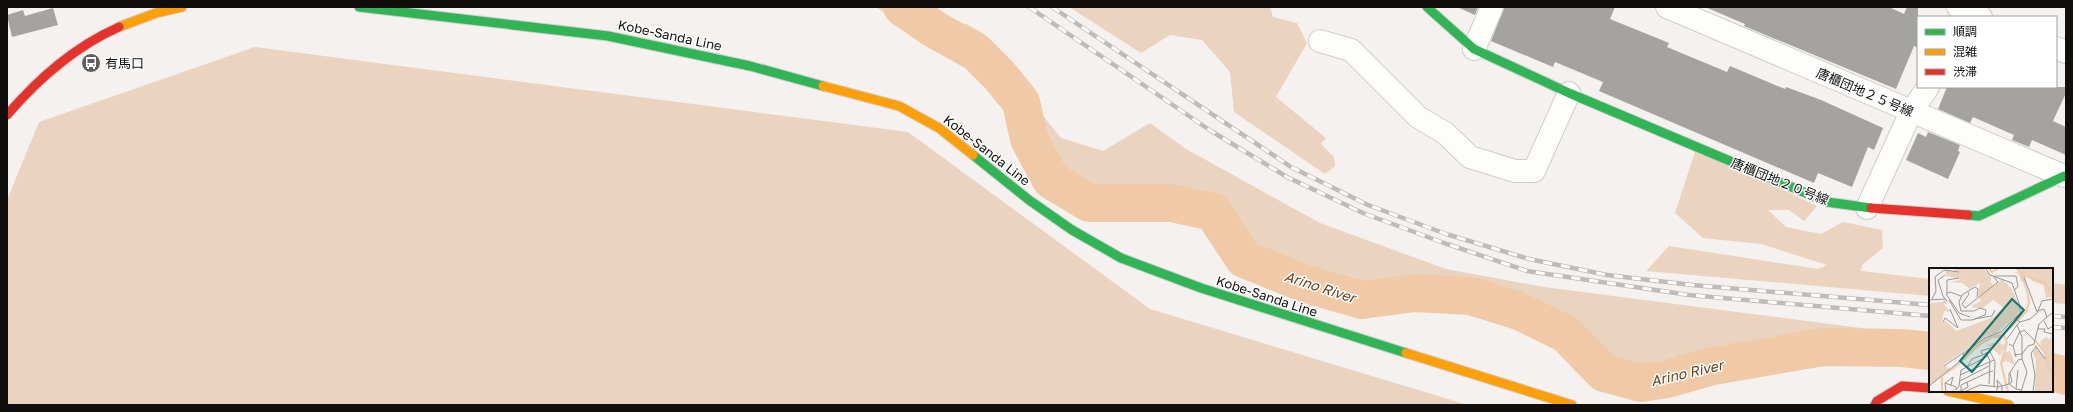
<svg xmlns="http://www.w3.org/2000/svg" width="2073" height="412" font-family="'Golos Text','Noto Sans JP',sans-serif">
<rect width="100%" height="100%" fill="#f4f1ee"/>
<g fill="#ead4c0">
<path d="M878,7H925L950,22L967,24L986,35L1011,62L1017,79L1031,101L1061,138L1103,151L1150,123L1186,149L1320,223L1446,269L1544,287L1930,337V370L1883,362L1782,364L1670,388L1659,398L1622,394L1597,380L1560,345L1514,317L1455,303L1411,301L1379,312L1355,313L1250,278L1213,204L1174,197L1066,202L1031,176L1018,152L1009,115L971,67L877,8Z"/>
<path d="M1069,7H1270L1273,17L1297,23L1307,43L1276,97L1326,138L1321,144L1334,157L1335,166L1325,174L1234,112L1230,72L1202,40L1170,35L1141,53Z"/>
<path d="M255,47L908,132L1150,309L1468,405H7V200L39,122Z"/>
<path d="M1696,149L1817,206L1804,221L1789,210H1768L1786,227L1821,234L1843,222L1882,230L1883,248L1862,265L1861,271L1930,279V296L1646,271L1669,246L1818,269L1827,265L1761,244L1703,238L1675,213Z"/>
<path d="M2052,283L2066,285V304L2052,303Z"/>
<path d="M2052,354L2066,356V393L2052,389Z"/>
</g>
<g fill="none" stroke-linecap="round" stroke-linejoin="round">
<g stroke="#f0caa7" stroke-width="38">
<path d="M902,7L934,29L977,53L999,75L1021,102L1029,139L1051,180L1089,203H1171L1213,212L1244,259L1306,284L1362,300L1415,293L1471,296L1519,311L1566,334L1604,373L1641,383L1667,379L1713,366L1823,347L1902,348L1930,351"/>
<path d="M2052,372L2066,376"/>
</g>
</g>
<g fill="#a5a3a0">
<path d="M1457,7H1478L1475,15Z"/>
<path d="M1504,7H1615L1610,19L1669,43L1667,47L1727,72L1730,66L1785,89L1786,87L1821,100L1883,128L1874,150L1868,147L1852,187L1818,173L1814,183L1599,91L1603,82L1555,62L1553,67L1491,41Z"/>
<path d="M1705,7H1889L1904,14L1907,7H1918V48L1914,46L1896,89L1744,26L1745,24Z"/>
<path d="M53,8L58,25L12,37L7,15L23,10L25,16Z"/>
<path d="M1947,87H2066V93L2053,121L2066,127V155L2032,140L2029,147L2012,140L2014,135L1973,117L1970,123L1938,109Z"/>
<path d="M1928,132L1960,145L1958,151L1960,152L1948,179L1906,160L1918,133L1926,137Z"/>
</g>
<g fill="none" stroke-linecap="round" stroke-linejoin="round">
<defs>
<g id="street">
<path d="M1667,7L2064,176"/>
<path d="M1958,7L1981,17"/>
<path d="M1320,41L1351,50L1418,117L1445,133L1470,157L1515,171H1534L1569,93"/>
<path d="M2056,48L2066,52"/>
<path d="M1474,49L1492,7"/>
<path d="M1867,208L1911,112L1928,87"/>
</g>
<g id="fast">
<path d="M359,7L608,36L750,66L823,86"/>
<path d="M1427,7L1474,49L1569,93L1827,202L1871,208"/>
<path d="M973,155L1029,200L1072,230L1121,258L1201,288L1406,353"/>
<path d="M1968,215L1979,216L2064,176L2066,177"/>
</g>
<g id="slow">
<path d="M119,27L156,13L182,7"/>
<path d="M823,86L899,106L939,128L973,155"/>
<path d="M1406,353L1572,405"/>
<path d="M1948,391L2009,405"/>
</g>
<g id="jam">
<path d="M7,115C39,78 74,47 119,27"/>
<path d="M1871,208L1968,215"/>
<path d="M1875,405L1877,401L1902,386L1930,388"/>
</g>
</defs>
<use href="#street" stroke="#d0cecc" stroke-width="24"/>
<use href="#fast" stroke="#d0cecc" stroke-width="11"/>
<use href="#slow" stroke="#d0cecc" stroke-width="11"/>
<use href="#jam" stroke="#d0cecc" stroke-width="11"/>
<use href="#street" stroke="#fdfdfc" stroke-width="22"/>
<use href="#fast" stroke="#30b455" stroke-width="9"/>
<use href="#slow" stroke="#ff9f0a" stroke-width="9"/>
<use href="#jam" stroke="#e5322d" stroke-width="9"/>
<defs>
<g id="rail">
<path d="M1029,7L1211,131L1287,177L1363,213L1444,243L1527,271L1689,295L1930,316"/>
<path d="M1052,7L1291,167L1368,205L1446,234L1529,259L1607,275L1692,285L1930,305"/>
<path d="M2052,316L2066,317"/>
<path d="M2052,327L2066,328"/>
</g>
</defs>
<use href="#rail" stroke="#bdbcbb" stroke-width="4.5"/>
<use href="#rail" stroke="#fff" stroke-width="3" stroke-dasharray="9" stroke-linecap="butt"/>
</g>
<defs>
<symbol id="bus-disc" viewBox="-11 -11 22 22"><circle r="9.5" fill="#605e5c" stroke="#fff"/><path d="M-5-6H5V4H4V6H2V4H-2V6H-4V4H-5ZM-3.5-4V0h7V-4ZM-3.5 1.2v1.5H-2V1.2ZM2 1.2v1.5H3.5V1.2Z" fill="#fff"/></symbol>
</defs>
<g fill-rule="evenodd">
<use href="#bus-disc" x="80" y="52" width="22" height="22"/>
</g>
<g text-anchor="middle" stroke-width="3" stroke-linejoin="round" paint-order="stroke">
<g font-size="13" fill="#110f0d" stroke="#fff">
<text transform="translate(670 35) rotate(12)" y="5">Kobe-Sanda Line</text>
<text transform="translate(1865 92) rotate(23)" y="5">唐櫃団地２５号線</text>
<text transform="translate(987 150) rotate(38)" y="5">Kobe-Sanda Line</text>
<text transform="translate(1780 181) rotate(22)" y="5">唐櫃団地２０号線</text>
<text transform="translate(1267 296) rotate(18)" y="5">Kobe-Sanda Line</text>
</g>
<g font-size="13" fill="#110f0d" stroke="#fff" text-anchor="start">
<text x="105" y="68">有馬口</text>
</g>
<g font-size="14" font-style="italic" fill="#66421d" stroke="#fff">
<text transform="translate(1320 287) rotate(18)" y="5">Arino River</text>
<text transform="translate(1687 373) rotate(-13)" y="5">Arino River</text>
</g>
</g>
<g transform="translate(1929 268)">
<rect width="124" height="124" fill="#f4f1ee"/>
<path d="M23,0H54L62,9V15L65,18L73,11L82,20L91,40L87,48L68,65L57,68L14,97L22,101L37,89L43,80L55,72L64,68H73L74,70H64L51,78L27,100L0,117V35L14,34L15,31L18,34L15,37L22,44L15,43L13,54L17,53L27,63L65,49L74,39L64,32L54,40H43L44,37L52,33L49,27L51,15L41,21L33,15L21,14L33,11L17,8L16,2L27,3ZM88,0H124V29L117,30L114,17L103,13L100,8L95,9L97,15L92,13L90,6L88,8L89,5L83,4H91L93,8L98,6H93ZM123,66L124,68V124H106L107,92L103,83L107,79L117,91L111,74L117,69L121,72ZM73,72L71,75L75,77L76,73L77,77L71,88L63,80L57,77ZM77,81V85L80,83L83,87L85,96L76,93L72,96Z" fill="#ead4c0"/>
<path fill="none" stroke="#f0caa7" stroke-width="2" d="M59,0L63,4L70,0M92,6L116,15L124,28M75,67L78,75L72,95L79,124M106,72L116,85L118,97L124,105M36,91L43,81L54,74L63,69L74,67L97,44L100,35L99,26L92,5L87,0M13,124V109"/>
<path fill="none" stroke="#999794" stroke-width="1" d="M16,7L9,12L14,28L18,33M66,8H87L89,18L85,23M95,9L108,44M39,24L40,26L33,36L36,40L69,14L64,8M18,25V12L30,10M32,28L21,24L17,26L30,45L41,49M3,31L7,23L6,9L15,2L30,4M0,32L16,31M20,32L32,52H43L56,47L57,42L51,40L45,43M45,43H32L30,34L33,27L46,19L49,21L48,29M109,43L115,41L118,49M45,51L63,48L66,42M87,51L91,54L101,51L108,45L113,33L124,31M115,53L119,61L124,58M14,54L16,50L29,60L21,41M109,61H116L115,64L124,66M90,65L95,62L106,73M78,71L88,57M80,76L84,78L87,89M106,77L116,91M84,78L90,65M57,84L61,93L60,116M53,86L52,83L61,80M85,87L93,86V69L88,57L91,54M15,98L56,70L72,64L91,45V38L83,15L61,7L56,0M38,99L59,88M89,102L87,121L92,122M81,105L83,114L80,116L87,121M31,107L65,92M31,113L60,98M38,114L39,119L32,123V117L60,104L64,103M16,115L24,109L22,117M0,118L35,90L34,85M27,122L30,118L32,102L38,99L43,91L61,84L66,93L65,119M17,124L16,115L27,119V122M35,124L51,117L69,119L80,116V106L89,92L93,91V86L99,78L105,76L110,56L124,44M67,124L69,119L68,112L73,118V124M92,124L98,104L93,91M104,124L106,107L102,85L107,79"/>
<path fill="#0f766e" fill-opacity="0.15" stroke="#0f766e" stroke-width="2" d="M83,31L95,42L43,104L31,93Z"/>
<rect width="124" height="124" fill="none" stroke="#110f0d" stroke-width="2"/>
</g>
<rect width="2073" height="412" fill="none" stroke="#110f0d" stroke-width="16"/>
<rect x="1917" y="16" width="140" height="72" fill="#ffffff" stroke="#a09f9e"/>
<rect x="1925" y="29" width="20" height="6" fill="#30b455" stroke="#a09f9e"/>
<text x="1953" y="36" font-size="12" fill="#110f0d">順調</text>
<rect x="1925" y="49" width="20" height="6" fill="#ff9f0a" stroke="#a09f9e"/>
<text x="1953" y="56" font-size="12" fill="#110f0d">混雑</text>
<rect x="1925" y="69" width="20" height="6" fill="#e5322d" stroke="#a09f9e"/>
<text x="1953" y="76" font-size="12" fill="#110f0d">渋滞</text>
</svg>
